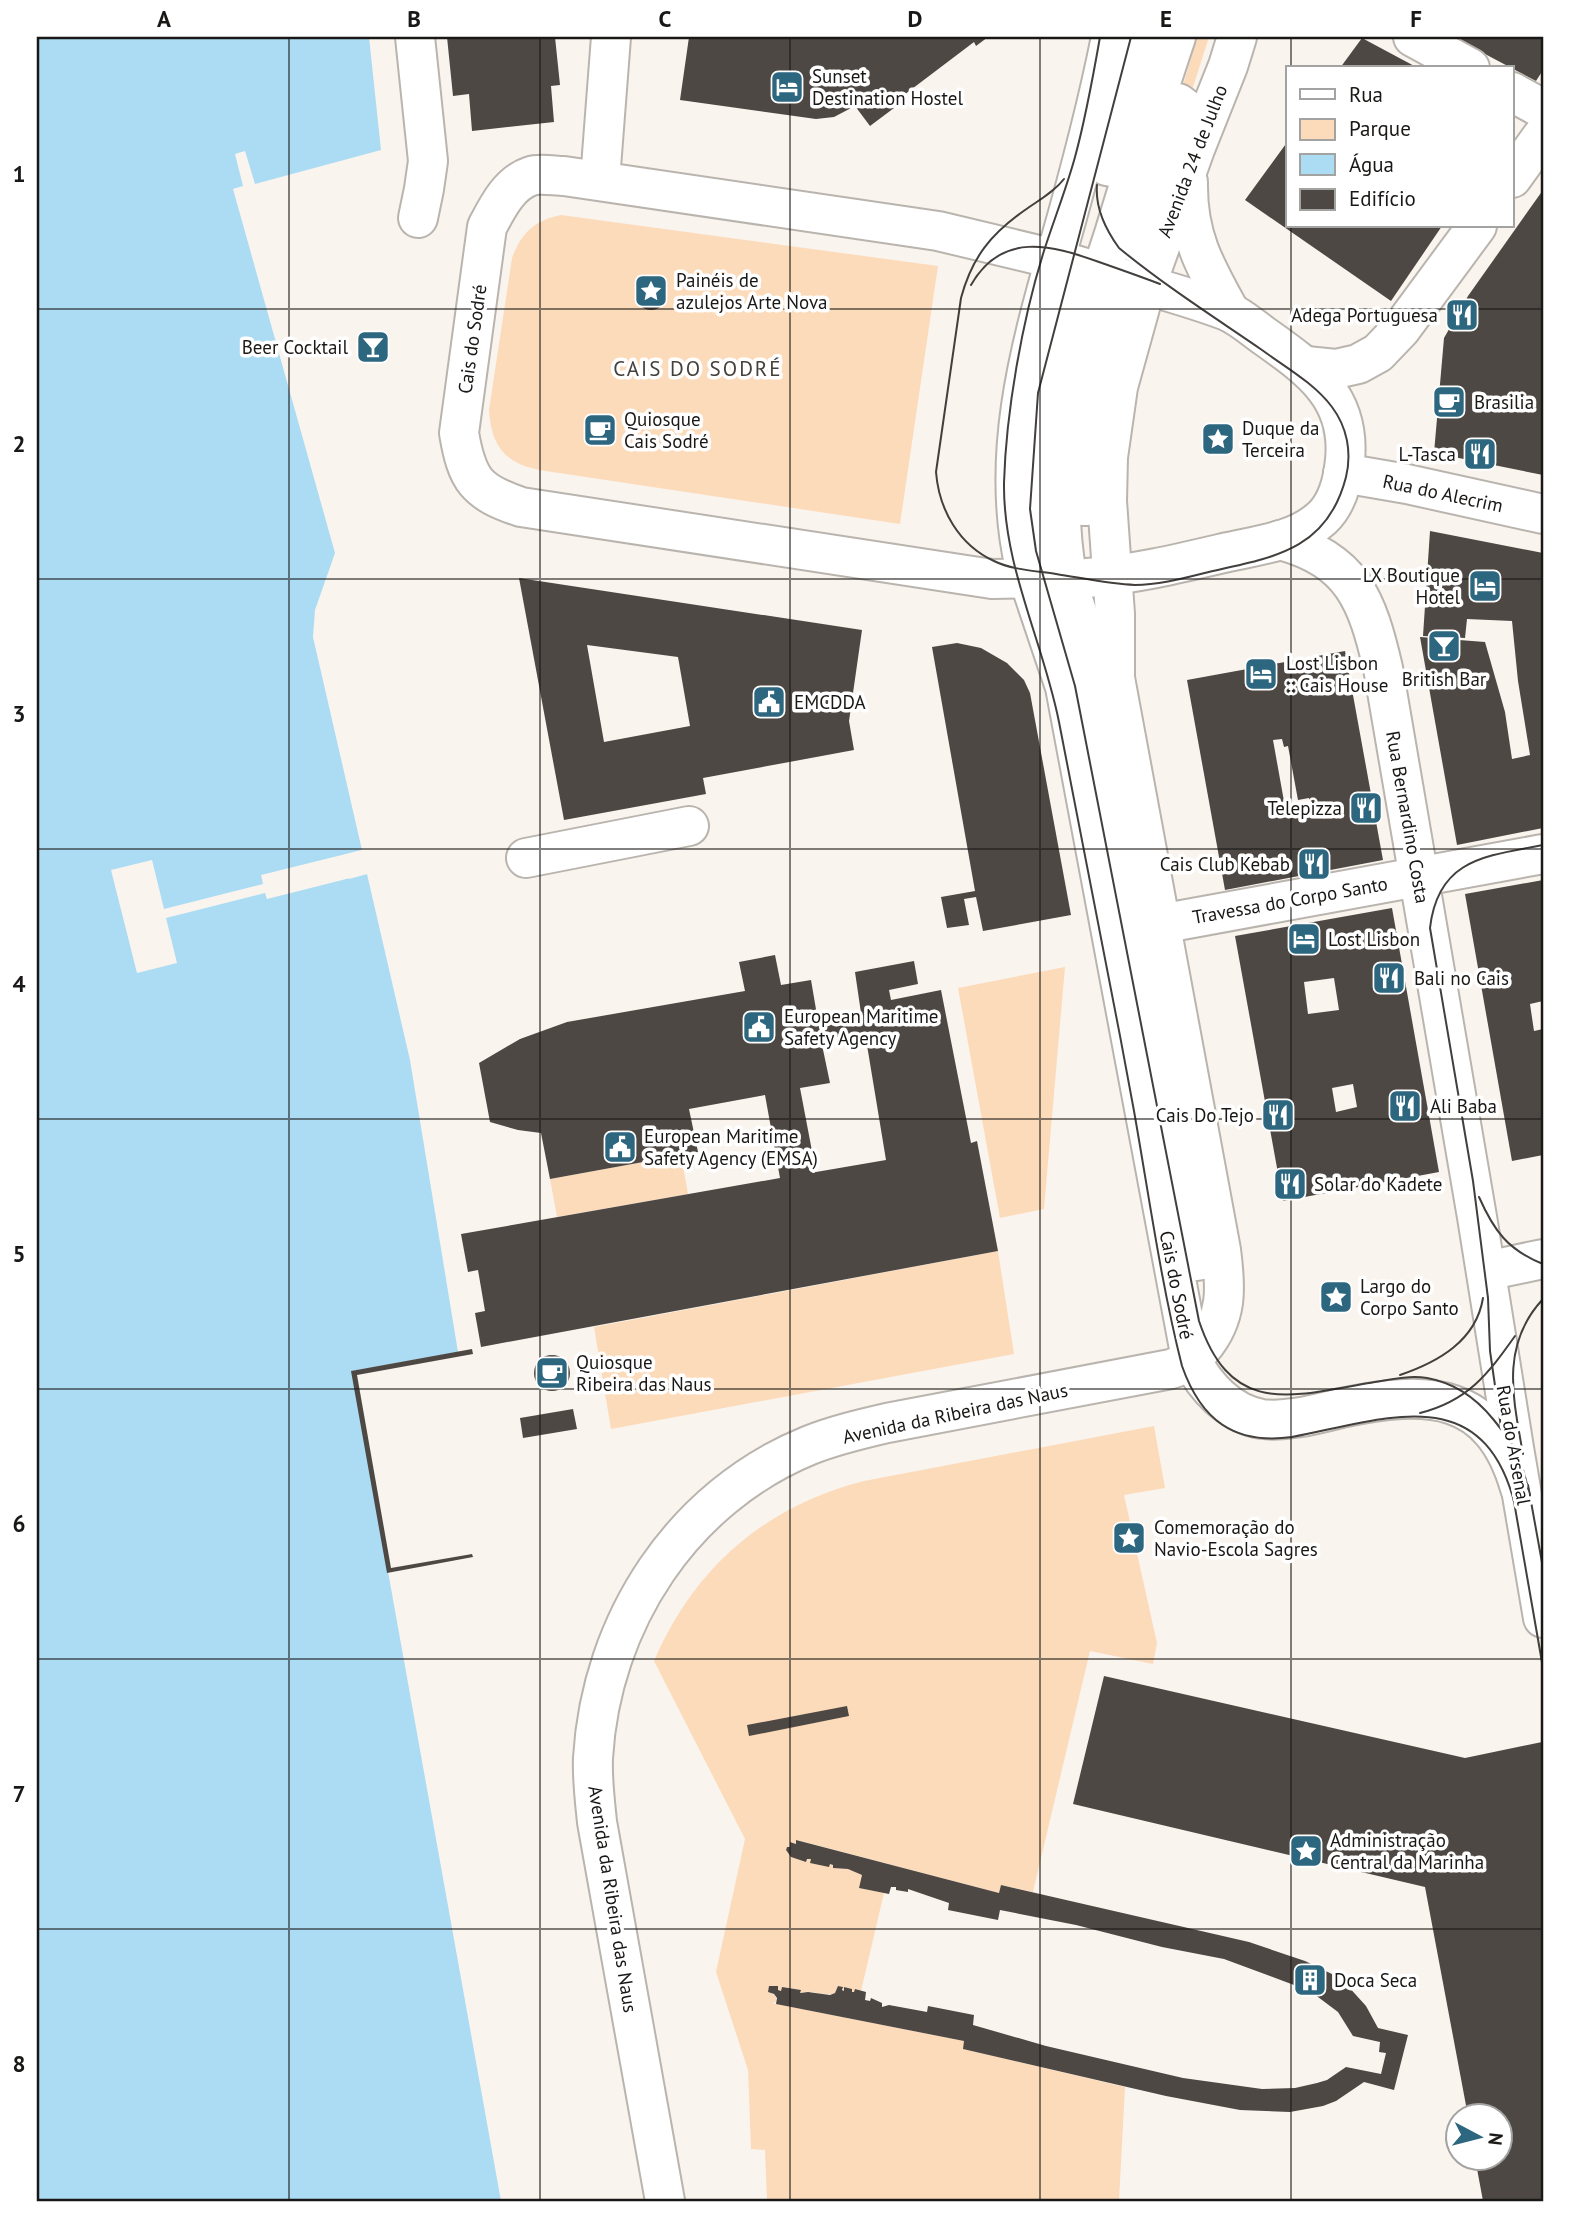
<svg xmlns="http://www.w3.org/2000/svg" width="1580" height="2238" font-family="'PT Sans',sans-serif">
<rect width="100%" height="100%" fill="#faf4ee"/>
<g fill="#fcdbbb">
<path d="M1197,37H1209L1186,109L1178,103Z"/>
<path d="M561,215L938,266L900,524L539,470C505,463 491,446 489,410L512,258C521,233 535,220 561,215Z"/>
<path d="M1065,967L1044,1209L1000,1218L958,988Z"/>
<path d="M681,1155L688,1194L557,1217L550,1179Z"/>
<path d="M998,1251L1014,1354L611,1429L594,1327Z"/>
<path d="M1154,1426L1165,1488L1124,1495L1157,1643L1153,1664L1090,1651L1033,1892L1001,1885L999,1893L797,1840L796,1844L791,1842L790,1847H787L786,1850L791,1857L806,1862L807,1859H811V1863L828,1866L830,1864L833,1865L834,1868L848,1869L862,1875L859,1888L884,1893L861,1991L855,1989L854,1992H852V1989L844,1987V1991L842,1987L839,1986L835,1993C824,1997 812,1989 800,1993V1990L782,1987L781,1991L778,1990L777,1986H770L768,1992C773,1994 777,1995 776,2002L772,2003L964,2041V2049L1125,2087L1119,2201H767L765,2150L751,2149L748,2070L716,1972L745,1839L654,1661C694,1568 765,1506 864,1481Z"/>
</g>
<path fill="#acdcf3" d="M37,37H369L381,150L255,184L245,151L235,154L243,186L233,189L335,553L315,610L313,637L362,850L343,855L349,879L367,874L410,1060L458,1352L352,1371L501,2201H37Z"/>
<path fill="#faf4ee" d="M366,849L364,853L347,857L351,875L367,871L370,873L267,899L265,893L166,918L177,963L137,973L111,870L152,860L164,909L263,884L261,875Z"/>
<g fill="#4d4843" fill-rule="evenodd">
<path d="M447,37H555L560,85L551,86L554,122L472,131L469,94L453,96Z"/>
<path d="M689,37H988L976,46L974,42L900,98L902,102L870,126L855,106L834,117L816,119L680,100Z"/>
<path d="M1453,37H1543V70L1536,81Z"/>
<path d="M1362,38L1418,68H1340Z"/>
<path d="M1288,141V226H1442L1391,301L1245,200Z"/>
<path d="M1543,190V475L1434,453L1444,338L1468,296Z"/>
<circle cx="651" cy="294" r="16"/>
<circle cx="600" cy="430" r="10"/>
<path d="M1430,531L1543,553V828L1457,845L1420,637L1485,642L1505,712L1512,759L1530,755L1518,681L1512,621L1467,619L1465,638L1423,636Z"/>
<path d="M519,578L862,630L849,721L854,750L703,778L706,794L564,820ZM587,645L678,657L690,726L604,742Z"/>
<path d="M957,643L981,648L1007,663L1024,680L1030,693L1071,915L983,931L976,897L964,899L969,925L947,928L941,897L975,891L932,647Z"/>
<path d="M1345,651L1383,860L1225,890L1187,680ZM1282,739L1284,747L1288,746L1298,800L1309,798L1312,813L1287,818L1273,740Z"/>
<path d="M1543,880V1001L1530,1004L1534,1031L1543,1029V1155L1512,1161L1465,894Z"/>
<path d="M1392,908L1439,1172L1283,1201L1235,936ZM1334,978L1339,1010L1308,1014L1304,982ZM1353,1084L1357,1107L1336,1112L1332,1088Z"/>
<path d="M775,955L781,985L811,980L818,1021L861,1013L855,972L914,961L918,984L889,990L891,1000L941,990L971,1143L977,1141L998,1251L481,1347L475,1313L485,1311L478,1270L468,1272L461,1234L780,1178L765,1095L689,1109L698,1152L550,1179L541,1133L518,1130L490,1122L479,1063L520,1039L567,1022L745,991L739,962ZM865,1033L886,1160L816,1172L800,1088L830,1083L821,1040Z"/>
<path d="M472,1349L473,1354L357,1375L391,1568L472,1554L473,1557L387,1573L351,1371Z"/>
<circle cx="552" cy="1373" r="18"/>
<path d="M573,1409L577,1429L523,1438L520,1418Z"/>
<path d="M1104,1676L1465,1758L1542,1742L1543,2201H1483L1475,2158H1500V2116H1468L1425,1887L1073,1804Z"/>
<path d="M847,1706L849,1716L749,1736L747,1725Z"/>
<path d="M796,1840L999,1893L1001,1885L1249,1942L1305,1961L1334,1975L1347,1985L1366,2006L1378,2028L1408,2035L1394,2090L1364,2082L1336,2101L1323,2106L1290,2112L1240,2110L1166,2096L963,2049L964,2041L776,2004L777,1998L774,1994L768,1992L769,1986H778V1990L781,1991L782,1987L801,1990L800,1993L808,1992L830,1995L835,1993L838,1986L843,1987L842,1990L844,1991V1987L852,1989V1992H854L855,1989L866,1992L865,2000L870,2001L871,1998L882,2003V2007L889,2005L927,2012L928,2006L974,2015L973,2025L1046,2046L1183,2078L1262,2089L1295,2088L1317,2083L1327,2080L1346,2067L1381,2074L1386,2053L1379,2052L1380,2042L1353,2036L1338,2012L1310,1991L1224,1959L1162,1947L1076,1925L1000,1910L998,1920L948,1910L949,1903L908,1889V1892L896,1890V1887H891L889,1894L859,1888L862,1875L848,1869L833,1868V1865L830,1864L829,1867L810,1863L811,1859H807L806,1862L791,1857L786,1850L787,1847H790V1842L796,1844Z"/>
</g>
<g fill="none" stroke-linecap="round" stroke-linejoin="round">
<defs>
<g id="minor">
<path d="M415,37L428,161L424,189L418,218"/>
<path d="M1111,37C1097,108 1078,179 1058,249C1028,354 1000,459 1025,568L1065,687L1191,1359C1205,1387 1230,1414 1262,1419C1288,1422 1316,1414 1341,1408C1426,1390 1492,1390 1520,1488"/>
<path d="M1413,37L1470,68"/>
<path d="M1512,92L1543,109"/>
<path d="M1178,103L1186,109L1144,246L1134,242Z"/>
<path d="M1132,124L1118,168L1107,166L1139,37"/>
<path d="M1512,178L1543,135"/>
<path d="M600,180L611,37"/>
<path d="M1069,281L1077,283C1060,345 1041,408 1041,473C1040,500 1045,527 1050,554L1043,557C1022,464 1046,371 1069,281Z"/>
<path d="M1117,303H1122C1103,373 1090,433 1088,506H1083C1072,449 1088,353 1117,303Z"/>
<path d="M1306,366L1336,369L1358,364L1378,353L1401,329L1477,226"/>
<path d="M1280,540C1353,560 1367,600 1383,668L1477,1217L1514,1448L1543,1618"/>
<path d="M1053,578L992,579L521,507C476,492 467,480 459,433L487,227C497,208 509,183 531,176C540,173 555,176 564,176L938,231L1055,259L1102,273"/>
<path d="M1069,601L1100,696L1202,1260L1196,1261L1091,693L1062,603Z"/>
<path d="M526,858L689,826"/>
<path d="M1160,924L1543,854"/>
<path d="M1486,1271L1543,1259"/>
</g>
<g id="major">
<path d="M1188,182C1187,236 1205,267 1230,312"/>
<path d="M1343,473L1407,484L1543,514"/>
<path d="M1087,578C1136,574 1181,563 1228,552C1260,545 1297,541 1322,518C1338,503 1343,481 1345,460C1351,398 1312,370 1267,338C1254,329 1241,317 1227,311C1193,298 1156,288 1121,278"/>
<path d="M1115,678C1103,663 1092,646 1084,629C1046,546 1061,422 1083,336C1091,302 1103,268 1114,234C1134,168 1154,102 1176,37"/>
<path d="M665,2201L597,1822C595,1801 592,1779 593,1758C601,1622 682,1497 810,1445C835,1435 861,1429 887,1423L1171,1369C1184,1365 1194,1359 1202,1348C1228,1317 1226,1288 1221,1250L1115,678V614L1107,501L1108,457L1118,387L1146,286L1195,149L1228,66L1237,37"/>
</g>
</defs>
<use href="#minor" stroke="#bab4ae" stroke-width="42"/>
<use href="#major" stroke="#bab4ae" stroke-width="42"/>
<use href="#minor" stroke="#fff" stroke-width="38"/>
<use href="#major" stroke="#fff" stroke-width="38"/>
<g stroke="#423f3d" stroke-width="2">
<path d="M1100,37C1093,77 1086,117 1075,157C1066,190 1053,222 1043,254C1022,322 1006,412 1004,483C1003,567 1043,641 1059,722C1085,851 1110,981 1134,1111C1149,1196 1161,1283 1182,1366C1201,1420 1234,1445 1292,1437C1387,1419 1483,1379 1515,1505"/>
<path d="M1131,37L1038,393L1030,509L1036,551L1075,686L1199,1321C1231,1416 1289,1397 1369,1383C1388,1380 1408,1375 1427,1378C1455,1383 1476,1398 1493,1419C1502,1430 1511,1441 1517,1454C1523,1467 1526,1481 1530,1495"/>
<path d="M1064,179C1054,192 1039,200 1025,210C991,234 972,257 961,298L936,472C939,510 959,545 994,561C1012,570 1037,571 1056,574C1082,578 1109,584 1135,585C1161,585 1188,577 1213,571C1277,557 1328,548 1346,477C1352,452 1347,427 1332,407C1314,383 1285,367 1262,350C1214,317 1164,285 1119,248C1106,230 1095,208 1097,185"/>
<path d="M971,285C1002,231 1051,245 1099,262C1119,269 1139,276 1160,284"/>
<path d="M1479,1197C1494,1231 1508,1250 1543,1264"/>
<path d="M1400,1375C1438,1362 1476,1341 1483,1298"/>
<path d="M1420,1413C1468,1401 1488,1374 1515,1336"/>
<path d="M1501,1427L1490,1351L1488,1298L1473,1181L1430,928C1438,858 1487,856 1543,845"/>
<path d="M1523,1454C1513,1398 1500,1345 1543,1299"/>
<path d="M1528,1485L1543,1568"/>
<path d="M1513,1496L1543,1668"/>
</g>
</g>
<path fill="none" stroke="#1a1816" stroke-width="2" stroke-opacity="0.55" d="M289,37V2201M540,37V2201M790,37V2201M1040,37V2201M1291,37V68M1291,226V2201M37,309H1543M37,579H1543M37,849H1543M37,1119H1543M37,1389H1543M37,1659H1543M37,1929H1543"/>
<defs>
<symbol id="hotel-square" viewBox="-11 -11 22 22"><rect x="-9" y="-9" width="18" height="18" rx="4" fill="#2c667f" stroke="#fff"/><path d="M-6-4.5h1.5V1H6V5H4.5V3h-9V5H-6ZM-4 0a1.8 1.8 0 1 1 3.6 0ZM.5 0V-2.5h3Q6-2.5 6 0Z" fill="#fff"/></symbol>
<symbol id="sight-square" viewBox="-11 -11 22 22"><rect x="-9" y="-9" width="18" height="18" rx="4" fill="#2c667f" stroke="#fff"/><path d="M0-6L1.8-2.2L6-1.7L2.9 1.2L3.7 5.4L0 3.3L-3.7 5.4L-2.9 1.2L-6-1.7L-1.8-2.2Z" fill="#fff"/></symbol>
<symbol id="restaurant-square" viewBox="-11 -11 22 22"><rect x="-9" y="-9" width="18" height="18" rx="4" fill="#2c667f" stroke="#fff"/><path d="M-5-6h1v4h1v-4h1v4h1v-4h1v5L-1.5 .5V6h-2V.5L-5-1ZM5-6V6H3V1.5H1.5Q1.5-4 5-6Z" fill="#fff"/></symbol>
<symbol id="bar-square" viewBox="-11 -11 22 22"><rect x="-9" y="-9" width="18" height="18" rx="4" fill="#2c667f" stroke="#fff"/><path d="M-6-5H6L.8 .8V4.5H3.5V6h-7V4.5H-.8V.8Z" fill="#fff"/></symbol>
<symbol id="cafe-square" viewBox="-11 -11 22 22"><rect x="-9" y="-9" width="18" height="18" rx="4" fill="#2c667f" stroke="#fff"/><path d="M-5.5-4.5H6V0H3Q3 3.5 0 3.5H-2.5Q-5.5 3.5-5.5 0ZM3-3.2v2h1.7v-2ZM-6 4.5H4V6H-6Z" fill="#fff"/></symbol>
<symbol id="civic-square" viewBox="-11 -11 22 22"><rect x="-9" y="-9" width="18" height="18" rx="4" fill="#2c667f" stroke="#fff"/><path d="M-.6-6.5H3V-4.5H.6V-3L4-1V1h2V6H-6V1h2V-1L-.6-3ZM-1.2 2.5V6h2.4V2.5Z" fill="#fff"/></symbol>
<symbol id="building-square" viewBox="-11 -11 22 22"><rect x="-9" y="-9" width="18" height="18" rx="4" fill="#2c667f" stroke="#fff"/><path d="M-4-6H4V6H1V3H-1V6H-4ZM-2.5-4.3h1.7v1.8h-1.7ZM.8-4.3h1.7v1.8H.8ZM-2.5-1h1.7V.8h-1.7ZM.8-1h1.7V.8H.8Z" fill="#fff"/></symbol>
</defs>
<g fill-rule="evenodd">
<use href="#hotel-square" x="768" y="68" width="38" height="38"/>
<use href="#sight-square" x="632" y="272" width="38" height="38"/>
<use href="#restaurant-square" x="1443" y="296" width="38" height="38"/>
<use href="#bar-square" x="354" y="328" width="38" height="38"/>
<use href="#cafe-square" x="1430" y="383" width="38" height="38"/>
<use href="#cafe-square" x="581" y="411" width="38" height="38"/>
<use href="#sight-square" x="1199" y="420" width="38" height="38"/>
<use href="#restaurant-square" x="1461" y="435" width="38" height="38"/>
<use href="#hotel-square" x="1466" y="567" width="38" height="38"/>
<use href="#bar-square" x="1425" y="627" width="38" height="38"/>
<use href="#hotel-square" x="1242" y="655" width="38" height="38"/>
<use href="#civic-square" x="750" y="683" width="38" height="38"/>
<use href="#restaurant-square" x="1347" y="789" width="38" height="38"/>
<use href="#restaurant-square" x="1295" y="845" width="38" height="38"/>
<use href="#hotel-square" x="1285" y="920" width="38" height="38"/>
<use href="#restaurant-square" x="1370" y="959" width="38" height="38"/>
<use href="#civic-square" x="740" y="1008" width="38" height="38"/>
<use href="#restaurant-square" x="1386" y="1087" width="38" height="38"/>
<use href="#restaurant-square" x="1259" y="1096" width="38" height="38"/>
<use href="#civic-square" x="601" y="1128" width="38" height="38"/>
<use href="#restaurant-square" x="1271" y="1165" width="38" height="38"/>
<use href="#sight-square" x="1317" y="1278" width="38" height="38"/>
<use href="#cafe-square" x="533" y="1354" width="38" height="38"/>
<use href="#sight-square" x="1110" y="1519" width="38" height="38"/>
<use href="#sight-square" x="1287" y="1832" width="38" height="38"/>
<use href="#building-square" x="1291" y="1961" width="38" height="38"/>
</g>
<g text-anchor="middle" stroke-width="7" stroke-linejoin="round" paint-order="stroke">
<g font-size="19" fill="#1a1816" stroke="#fff" text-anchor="start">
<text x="812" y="83">Sunset<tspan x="812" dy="22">Destination Hostel</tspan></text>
<text x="676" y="287">Painéis de<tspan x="676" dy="22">azulejos Arte Nova</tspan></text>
<text x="1438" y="322" text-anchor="end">Adega Portuguesa</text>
<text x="348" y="354" text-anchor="end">Beer Cocktail</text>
<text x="1474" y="409">Brasilia</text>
<text x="624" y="426">Quiosque<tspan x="624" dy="22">Cais Sodré</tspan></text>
<text x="1242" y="435">Duque da<tspan x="1242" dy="22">Terceira</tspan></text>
<text x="1456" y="461" text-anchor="end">L-Tasca</text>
<text x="1460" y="582" text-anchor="end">LX Boutique<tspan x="1460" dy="22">Hotel</tspan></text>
<text x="1286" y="670">Lost Lisbon<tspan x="1286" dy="22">:: Cais House</tspan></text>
<text x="1444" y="686" text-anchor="middle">British Bar</text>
<text x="794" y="709">EMCDDA</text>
<text x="1342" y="815" text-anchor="end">Telepizza</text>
<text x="1290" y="871" text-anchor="end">Cais Club Kebab</text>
<text x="1328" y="946">Lost Lisbon</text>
<text x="1414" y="985">Bali no Cais</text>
<text x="784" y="1023">European Maritime<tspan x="784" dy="22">Safety Agency</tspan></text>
<text x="1430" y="1113">Ali Baba</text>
<text x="1254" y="1122" text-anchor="end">Cais Do Tejo</text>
<text x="644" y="1143">European Maritime<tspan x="644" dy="22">Safety Agency (EMSA)</tspan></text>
<text x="1314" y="1191">Solar do Kadete</text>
<text x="1360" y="1293">Largo do<tspan x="1360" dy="22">Corpo Santo</tspan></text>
<text x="576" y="1369">Quiosque<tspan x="576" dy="22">Ribeira das Naus</tspan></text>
<text x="1154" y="1534">Comemoração do<tspan x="1154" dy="22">Navio-Escola Sagres</tspan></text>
<text x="1330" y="1847">Administração<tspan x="1330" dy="22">Central da Marinha</tspan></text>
<text x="1334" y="1987">Doca Seca</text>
</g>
<g font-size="19" fill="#1a1816" stroke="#fff">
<text transform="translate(1192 161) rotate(-69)" y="7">Avenida 24 de Julho</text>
<text transform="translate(472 339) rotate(-82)" y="7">Cais do Sodré</text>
<text transform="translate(1443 493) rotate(12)" y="7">Rua do Alecrim</text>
<text transform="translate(1408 817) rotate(80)" y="7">Rua Bernardino Costa</text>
<text transform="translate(1290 900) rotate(-10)" y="7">Travessa do Corpo Santo</text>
<text transform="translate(1177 1285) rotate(79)" y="7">Cais do Sodré</text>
<text transform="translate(955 1413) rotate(-12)" y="7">Avenida da Ribeira das Naus</text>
<text transform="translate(1514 1445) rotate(80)" y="7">Rua do Arsenal</text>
<text transform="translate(613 1899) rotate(81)" y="7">Avenida da Ribeira das Naus</text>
</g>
<g font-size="21" letter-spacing="2" fill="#45403b" stroke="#fff">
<text x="698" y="376">CAIS DO SODRÉ</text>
</g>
</g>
<rect width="1580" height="2238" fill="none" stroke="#ffffff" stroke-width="77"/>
<rect x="1286" y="66" width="228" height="161" fill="#ffffff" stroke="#a3a3a2" stroke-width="2"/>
<rect x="1300" y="89" width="35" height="10" fill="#ffffff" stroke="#a3a3a2" stroke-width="2"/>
<text x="1349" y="102" font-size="21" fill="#1a1816">Rua</text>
<rect x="1300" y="119" width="35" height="21" fill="#fcdbbb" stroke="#a3a3a2" stroke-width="2"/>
<text x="1349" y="136" font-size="21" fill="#1a1816">Parque</text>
<rect x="1300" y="154" width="35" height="21" fill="#acdcf3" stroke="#a3a3a2" stroke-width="2"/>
<text x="1349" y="172" font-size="21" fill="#1a1816">Água</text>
<rect x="1300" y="189" width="35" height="21" fill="#4d4843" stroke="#a3a3a2" stroke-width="2"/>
<text x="1349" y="206" font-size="21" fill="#1a1816">Edifício</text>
<g transform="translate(1479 2137) rotate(97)"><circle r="33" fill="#ffffff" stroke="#a3a3a2" stroke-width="2"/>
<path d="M0-5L12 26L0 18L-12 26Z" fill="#2c667f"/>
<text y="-10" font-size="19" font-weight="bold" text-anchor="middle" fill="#1a1816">N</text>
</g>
<rect x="38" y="38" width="1504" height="2162" fill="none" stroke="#1a1816" stroke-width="2.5"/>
<g font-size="23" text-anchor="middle" font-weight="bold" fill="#1a1816">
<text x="164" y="27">A</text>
<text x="414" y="27">B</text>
<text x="665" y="27">C</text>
<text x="915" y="27">D</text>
<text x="1166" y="27">E</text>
<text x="1416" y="27">F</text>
<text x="19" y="182">1</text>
<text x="19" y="452">2</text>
<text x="19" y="722">3</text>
<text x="19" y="992">4</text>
<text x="19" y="1262">5</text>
<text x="19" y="1532">6</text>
<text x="19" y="1802">7</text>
<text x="19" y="2072">8</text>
</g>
</svg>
